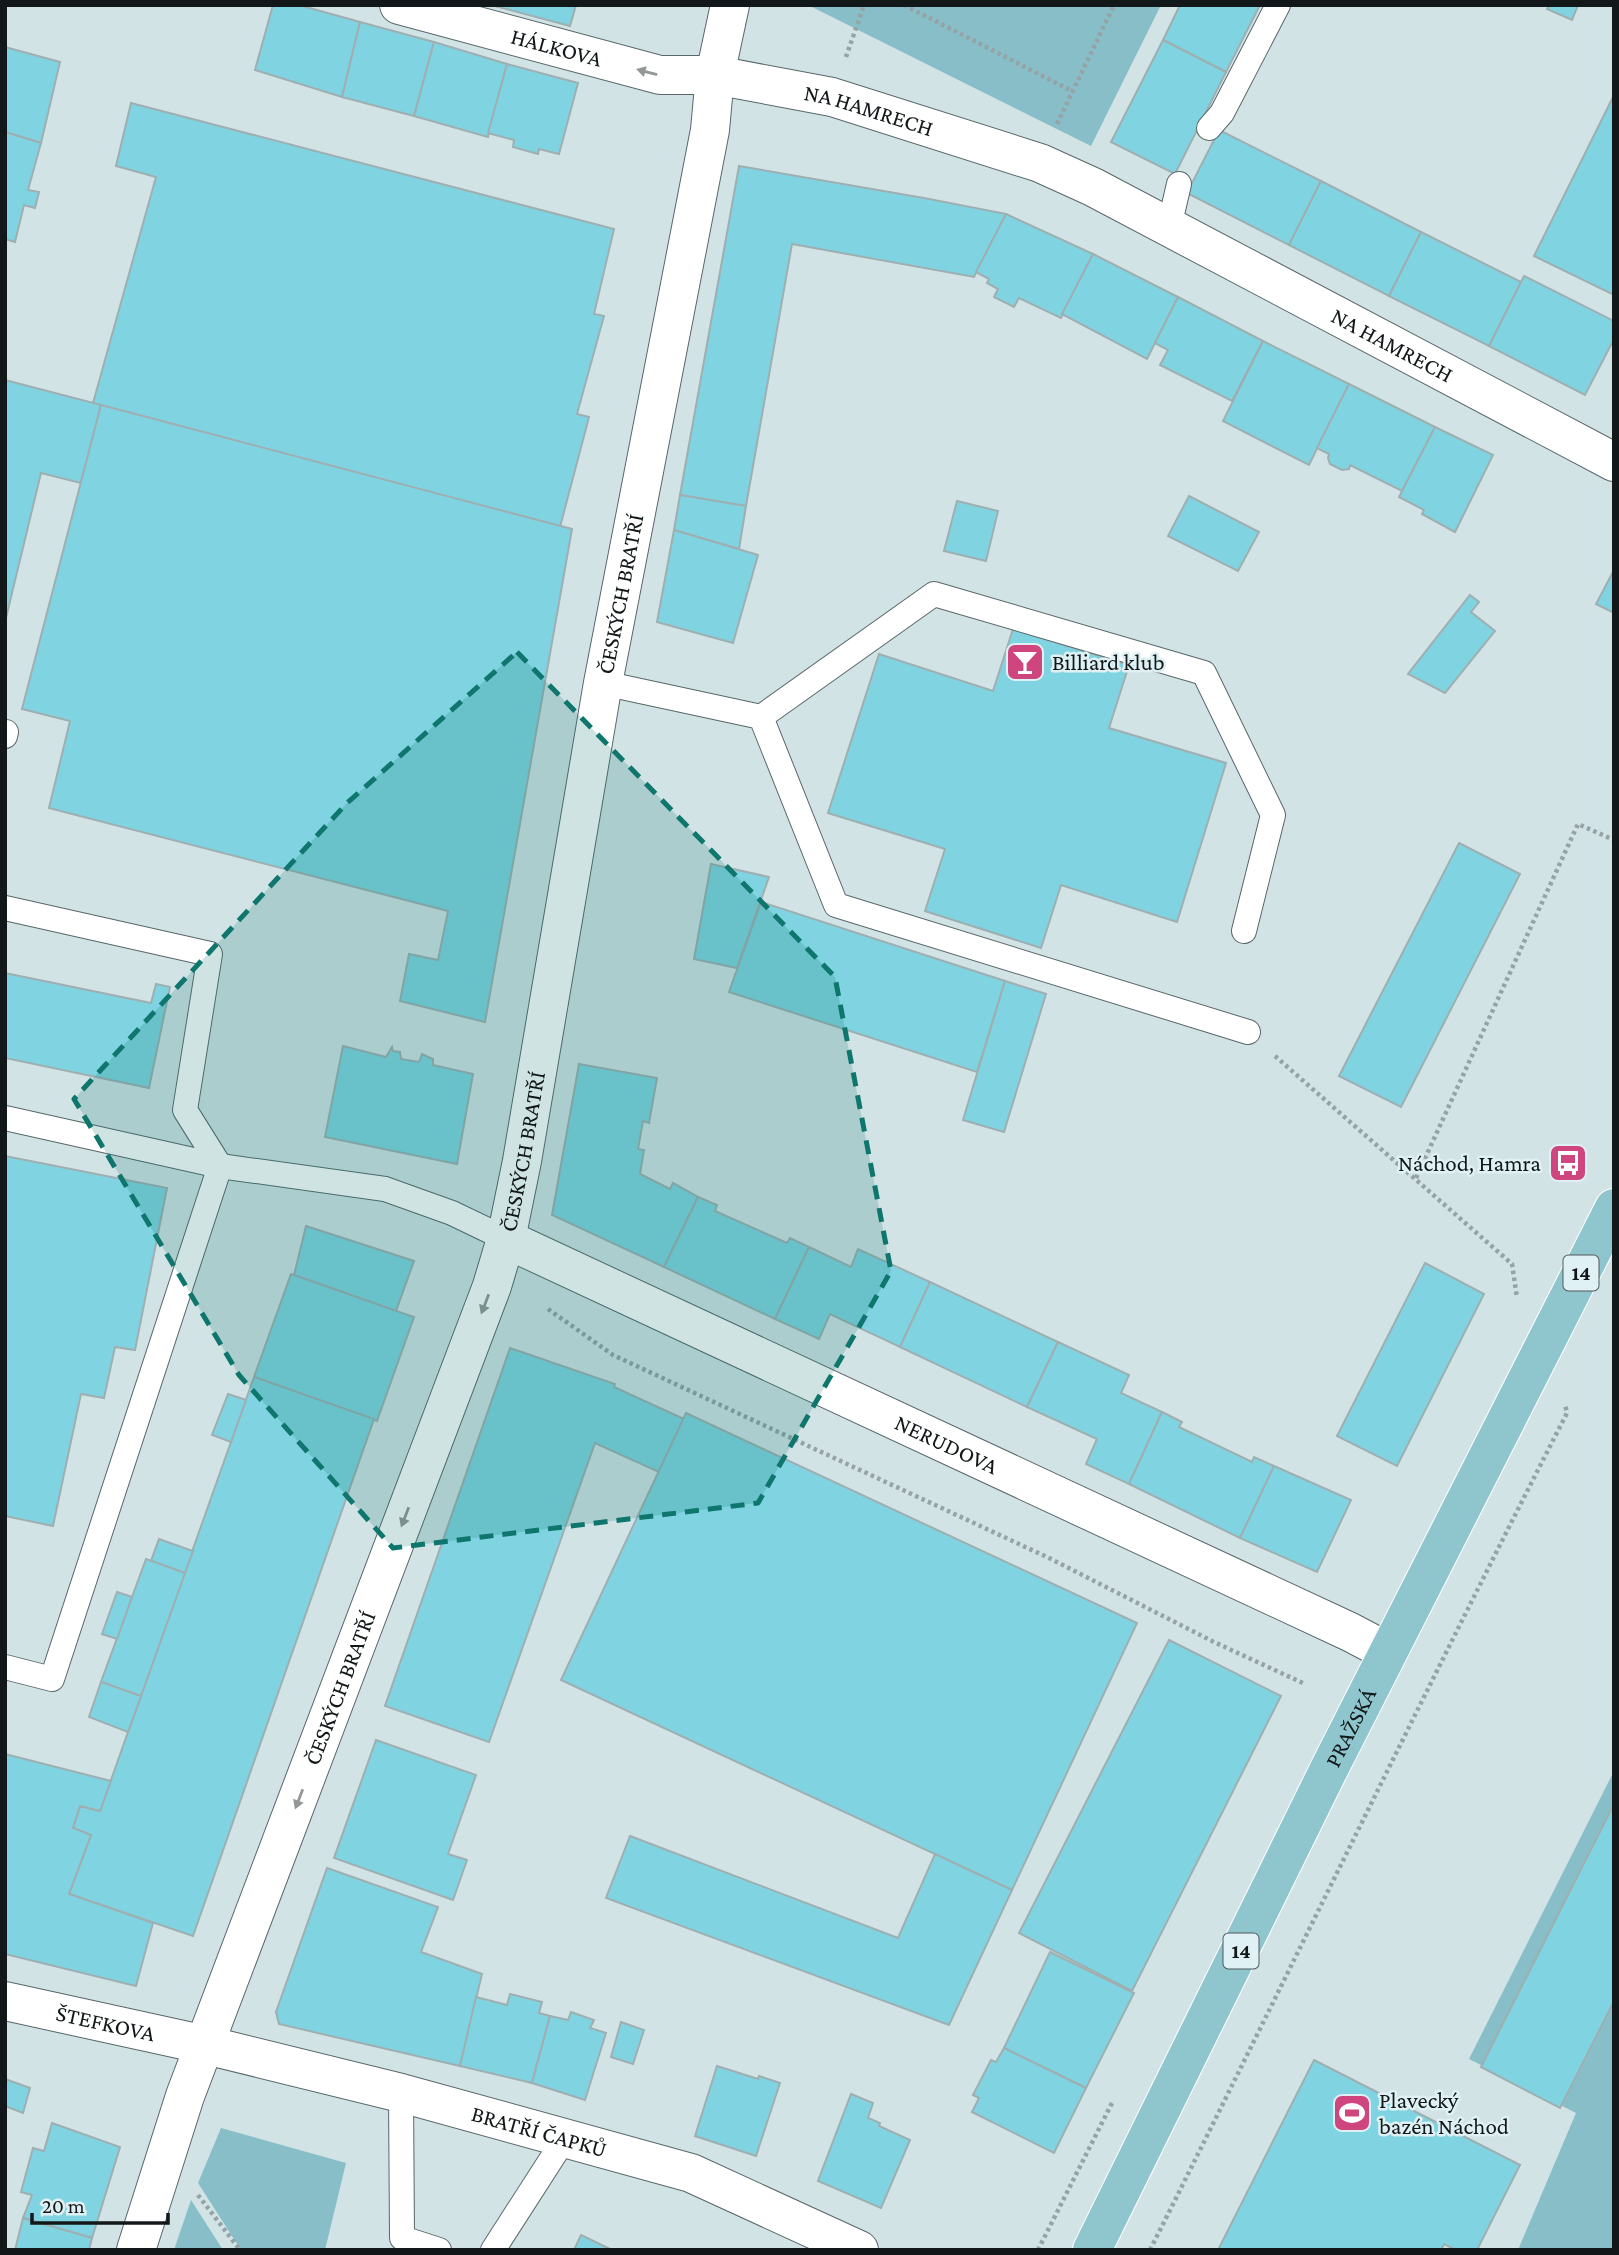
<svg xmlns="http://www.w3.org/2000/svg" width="1619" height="2255" font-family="'Crimson Pro',serif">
<rect width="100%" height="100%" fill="#d2e3e6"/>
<g fill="#88bec7">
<path d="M808,5H1161L1091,146Z"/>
<path d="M1614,1771V2250H1518L1576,2113L1469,2059Z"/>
<path d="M221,2128L346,2163L325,2250H241L198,2183Z"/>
<path d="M191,2200L223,2250H174Z"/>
</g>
<g fill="#80d4e2" stroke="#9eafb2" stroke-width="2">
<path d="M273,5H299L360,22L342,97L255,70Z"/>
<path d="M491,5H576L570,26Z"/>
<path d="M1180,5H1260L1226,72L1163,40Z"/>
<path d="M1549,5H1578L1572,20L1547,9Z"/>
<path d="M360,22L434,42L414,116L342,97Z"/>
<path d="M1163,40L1226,72L1175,174L1111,142Z"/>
<path d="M434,42L507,64L488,137L414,116Z"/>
<path d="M5,47L60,62L41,143L5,132Z"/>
<path d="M507,64L578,83L559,154L539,149L538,154L513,147L514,140L488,133Z"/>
<path d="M1614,95V295L1534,256Z"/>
<path d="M131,103L614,229L594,314L604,316L577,414L589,417L560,527L93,403L156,177L116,166Z"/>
<path d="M1219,130L1321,181L1289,245L1187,193Z"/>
<path d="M5,132L41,143L28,190L39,192L35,208L24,205L15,242L5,239Z"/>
<path d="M739,166L924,198L1006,214L974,277L792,244L746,506L680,495Z"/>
<path d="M1321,181L1421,232L1389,296L1289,245Z"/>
<path d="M1006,214L1093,254L1061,318L1019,298L1014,307L994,297L998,289L987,283L989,279L976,272Z"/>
<path d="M1421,232L1521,282L1489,346L1389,296Z"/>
<path d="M1093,254L1178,297L1147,359L1062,314Z"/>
<path d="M1524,276L1614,321V339L1585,395L1489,346Z"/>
<path d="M1178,297L1263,341L1232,401L1160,365L1168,350L1155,343Z"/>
<path d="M1263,341L1349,384L1309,465L1223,421Z"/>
<path d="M5,380L101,405L81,483L41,473L5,622Z"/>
<path d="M1349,384L1435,427L1402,491L1350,465L1349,469L1342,470L1330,464L1328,458L1329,454L1317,448Z"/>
<path d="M101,405L572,529L485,1022L400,1001L409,954L438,960L448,911L49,808L70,721L22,709Z"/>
<path d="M1435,427L1493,455L1455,532L1422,514L1424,510L1399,497Z"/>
<path d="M680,495L746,506L739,549L674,530Z"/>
<path d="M1189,496L1259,532L1238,571L1168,536Z"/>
<path d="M957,501L998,511L986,561L944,551Z"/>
<path d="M674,530L758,555L733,643L657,622Z"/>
<path d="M1614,570V613L1596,604Z"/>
<path d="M1470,595L1479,602L1471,612L1495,631L1445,693L1408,674Z"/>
<path d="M1013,629L1129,665L1109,728L1226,763L1177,922L1061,885L1041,948L925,911L945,849L828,813L879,654L993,691Z"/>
<path d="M1459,843L1520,874L1401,1107L1339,1076Z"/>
<path d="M711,864L769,877L737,968L694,959Z"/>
<path d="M761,902L1005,981L977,1072L729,992Z"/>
<path d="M5,973L151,1003L156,984L170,987L149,1088L5,1058Z"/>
<path d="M1005,981L1046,994L1004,1132L963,1120Z"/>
<path d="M343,1046L386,1057L392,1047L393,1051L400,1052L401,1059L419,1062L422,1054L433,1059V1065L473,1074L457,1164L325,1137Z"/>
<path d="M579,1064L657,1078L649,1123L643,1121L638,1149L644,1150L640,1174L670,1189L673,1183L698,1197L664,1267L552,1215Z"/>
<path d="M5,1156L167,1188L135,1350L115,1347L104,1398L81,1394L53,1526L5,1516Z"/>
<path d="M698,1197L717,1205L715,1211L787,1243L790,1238L809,1247L775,1319L664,1267Z"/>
<path d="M306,1226L414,1261L396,1311L294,1275Z"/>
<path d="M809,1247L851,1267L858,1249L930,1282L900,1347L830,1314L819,1339L775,1319Z"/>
<path d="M1425,1263L1484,1294L1397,1466L1337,1436Z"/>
<path d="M291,1274L414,1317L377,1421L254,1377Z"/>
<path d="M930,1282L1058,1342L1027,1407L900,1347Z"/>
<path d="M1058,1342L1129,1375L1121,1393L1162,1412L1129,1484L1086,1464L1097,1439L1027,1407Z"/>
<path d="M510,1348L615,1384L614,1387L684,1419L659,1472L595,1443L489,1742L385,1706Z"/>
<path d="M254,1377L374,1419L193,1936L69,1894L91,1835L73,1828L80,1806L100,1811Z"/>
<path d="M228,1394L246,1400L231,1442L212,1435Z"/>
<path d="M1162,1412L1182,1422L1179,1427L1252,1462L1254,1457L1274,1466L1240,1538L1129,1484Z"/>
<path d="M686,1413L1137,1623L1012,1890L561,1680Z"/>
<path d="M1274,1466L1351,1500L1317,1572L1240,1538Z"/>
<path d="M159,1539L193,1551L185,1573L151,1561Z"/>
<path d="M146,1559L185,1573L141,1696L101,1682Z"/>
<path d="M117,1592L132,1597L117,1639L102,1634Z"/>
<path d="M1169,1640L1281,1696L1132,1991L1019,1933Z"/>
<path d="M101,1682L141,1696L128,1732L89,1717Z"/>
<path d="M376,1740L476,1775L448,1854L467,1860L453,1900L334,1858Z"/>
<path d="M5,1754L111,1781L100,1811L80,1806L73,1828L91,1835L69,1894L153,1923L136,1986L5,1954Z"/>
<path d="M1614,1804V2001L1560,2108L1481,2067Z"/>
<path d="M630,1836L898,1938L935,1854L1012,1890L949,2025L606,1898Z"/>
<path d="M327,1868L438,1907L421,1952L482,1974L460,2066L279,2024L276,2012Z"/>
<path d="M1050,1952L1134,1993L1086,2088L1004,2048Z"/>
<path d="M510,1994L542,2002L539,2013L550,2016L532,2083L460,2066L476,1997L507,2005Z"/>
<path d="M571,2012L594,2020L590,2028L606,2033L585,2100L532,2083L550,2016L568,2020Z"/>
<path d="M621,2022L644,2030L633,2064L611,2057Z"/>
<path d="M1004,2048L1086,2088L1054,2153L972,2112L979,2098L973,2095L991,2060L996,2062Z"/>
<path d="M1314,2060L1520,2165L1477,2250H1456L1444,2244L1441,2250H1218Z"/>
<path d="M717,2066L758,2079L759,2076L780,2083L756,2156L695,2136Z"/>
<path d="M5,2079L30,2088L23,2113L5,2106Z"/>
<path d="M851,2094L873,2103L868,2118L880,2123L879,2126L910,2140L881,2208L818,2181Z"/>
<path d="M52,2123L120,2147L92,2238L23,2218L32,2195L21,2192L33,2148L44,2151Z"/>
<path d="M23,2218L92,2238L89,2250H15Z"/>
<path d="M581,2235L612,2250H574Z"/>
</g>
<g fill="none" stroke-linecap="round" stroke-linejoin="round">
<defs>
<g id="lane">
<path d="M1209,128L1222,113L1278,5"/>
<path d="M1169,227L1179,184"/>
<path d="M603,683L761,717L836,905L1248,1032"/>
<path d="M761,717L934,594L1204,673L1273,815L1244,931"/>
<path d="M5,736L6,732"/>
<path d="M5,908L210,954L185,1110L220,1166L52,1679L5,1667"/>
<path d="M5,1118L220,1166L385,1189L452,1213L506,1239"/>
<path d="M401,2093L402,2238L439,2250"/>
<path d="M493,2250L565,2138"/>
</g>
<g id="street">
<path id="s1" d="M399,5L660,75H715L832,97L1040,163L1093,187L1614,462"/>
<path id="s2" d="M506,1239L1350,1632L1388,1652"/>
<path id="s3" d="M5,2001L206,2045L401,2093L691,2173L859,2250"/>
<path id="s4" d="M136,2250L185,2096L492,1286L506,1239L522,1161L603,683L710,130L715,75L730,5"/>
</g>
<g id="primary">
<path id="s5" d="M1092,2250L1329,1769L1614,1208"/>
</g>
</defs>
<use href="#lane" stroke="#58676a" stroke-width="26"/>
<use href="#street" stroke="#58676a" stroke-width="40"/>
<use href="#primary" stroke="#fff" stroke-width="40"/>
<g stroke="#95a3a5" stroke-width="4.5" stroke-dasharray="3.5 3.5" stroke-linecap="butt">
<path d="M904,5L1072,91"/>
<path d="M846,57L864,5"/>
<path d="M1057,124L1114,5"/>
<path d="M1275,1056L1512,1264L1517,1298"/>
<path d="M1416,1178L1578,824L1614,840"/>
<path d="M548,1309L613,1355L1049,1558L1214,1642L1305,1684"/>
<path d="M198,2195L240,2250"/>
<path d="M1038,2250L1112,2103"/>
<path d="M1150,2250C1290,1971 1425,1690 1567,1413L1565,1404"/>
</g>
<use href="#lane" stroke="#fff" stroke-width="24"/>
<use href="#street" stroke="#fff" stroke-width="38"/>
<use href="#primary" stroke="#8fc5cd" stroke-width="38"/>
</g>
<defs><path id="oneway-solid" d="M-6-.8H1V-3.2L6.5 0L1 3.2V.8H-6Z" transform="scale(1.75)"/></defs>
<g fill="#949798">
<use href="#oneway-solid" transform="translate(647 72) rotate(-165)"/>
<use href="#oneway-solid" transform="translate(485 1304) rotate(111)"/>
<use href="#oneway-solid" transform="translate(405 1517) rotate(111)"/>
<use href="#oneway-solid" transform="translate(299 1799) rotate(111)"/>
</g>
<path fill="#0f766e" fill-opacity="0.2" stroke="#0f766e" stroke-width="5" stroke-dasharray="14 9" stroke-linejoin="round" d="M517,652L835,977L891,1271L758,1503L393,1548L239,1375L74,1099L347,803Z"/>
<defs>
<symbol id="bar-square" viewBox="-11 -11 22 22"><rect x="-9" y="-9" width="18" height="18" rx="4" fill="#cf457d" stroke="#dff1f4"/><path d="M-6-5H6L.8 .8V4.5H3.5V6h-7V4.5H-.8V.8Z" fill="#fff"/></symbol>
<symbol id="bus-square" viewBox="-11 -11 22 22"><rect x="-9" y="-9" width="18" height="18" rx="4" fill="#cf457d" stroke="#dff1f4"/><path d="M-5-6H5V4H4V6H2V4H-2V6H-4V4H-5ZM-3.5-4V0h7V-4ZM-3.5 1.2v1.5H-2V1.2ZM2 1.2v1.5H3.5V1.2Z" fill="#fff"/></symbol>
<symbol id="stadium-square" viewBox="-11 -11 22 22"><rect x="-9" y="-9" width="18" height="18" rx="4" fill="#cf457d" stroke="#dff1f4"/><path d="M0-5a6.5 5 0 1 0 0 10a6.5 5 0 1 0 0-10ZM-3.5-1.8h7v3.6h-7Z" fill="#fff"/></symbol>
</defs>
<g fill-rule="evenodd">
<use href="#bar-square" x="1003" y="640" width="44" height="44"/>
<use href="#bus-square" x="1546" y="1141" width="44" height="44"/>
<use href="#stadium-square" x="1330" y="2091" width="44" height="44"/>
</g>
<g text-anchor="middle" stroke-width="5" stroke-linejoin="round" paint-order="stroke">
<g fill="#dff1f4" stroke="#50595b" stroke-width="2">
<rect x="1563.5" y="1255.5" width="35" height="35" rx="5"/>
<rect x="1223.5" y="1933.5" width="35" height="35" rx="5"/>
</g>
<g font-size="21" font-weight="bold" fill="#121819">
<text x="1581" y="1280">14</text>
<text x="1241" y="1958">14</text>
</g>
<g font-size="23" fill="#121819" stroke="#dff1f4">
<text dy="8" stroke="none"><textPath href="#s1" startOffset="163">HÁLKOVA</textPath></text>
<text dy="8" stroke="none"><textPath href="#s1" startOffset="483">NA HAMRECH</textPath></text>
<text dy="8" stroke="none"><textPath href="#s1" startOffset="1059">NA HAMRECH</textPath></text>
<text dy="8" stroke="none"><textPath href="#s4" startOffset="1732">ČESKÝCH BRATŘÍ</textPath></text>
<text dy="8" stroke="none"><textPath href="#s4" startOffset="1166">ČESKÝCH BRATŘÍ</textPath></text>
<text dy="8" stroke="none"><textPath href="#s2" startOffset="486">NERUDOVA</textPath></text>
<text dy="8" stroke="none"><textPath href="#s4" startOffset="598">ČESKÝCH BRATŘÍ</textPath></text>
<text dy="8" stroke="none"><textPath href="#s5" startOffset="583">PRAŽSKÁ</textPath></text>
<text dy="8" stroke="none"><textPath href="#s3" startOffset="103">ŠTEFKOVA</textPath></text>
<text dy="8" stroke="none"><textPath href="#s3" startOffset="550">BRATŘÍ ČAPKŮ</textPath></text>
</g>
<g font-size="23" fill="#121819" stroke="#dff1f4" text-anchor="start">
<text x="1052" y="670">Billiard klub</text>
<text x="1541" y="1171" text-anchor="end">Náchod, Hamra</text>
<text x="1379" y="2108">Plavecký<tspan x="1379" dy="26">bazén Náchod</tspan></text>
</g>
</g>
<rect width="1619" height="2255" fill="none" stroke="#121819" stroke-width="14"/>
<path d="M32 2213v10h136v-10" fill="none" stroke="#121819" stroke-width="3.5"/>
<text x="42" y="2213" font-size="21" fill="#121819" stroke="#dff1f4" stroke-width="5" paint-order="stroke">20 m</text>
</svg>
